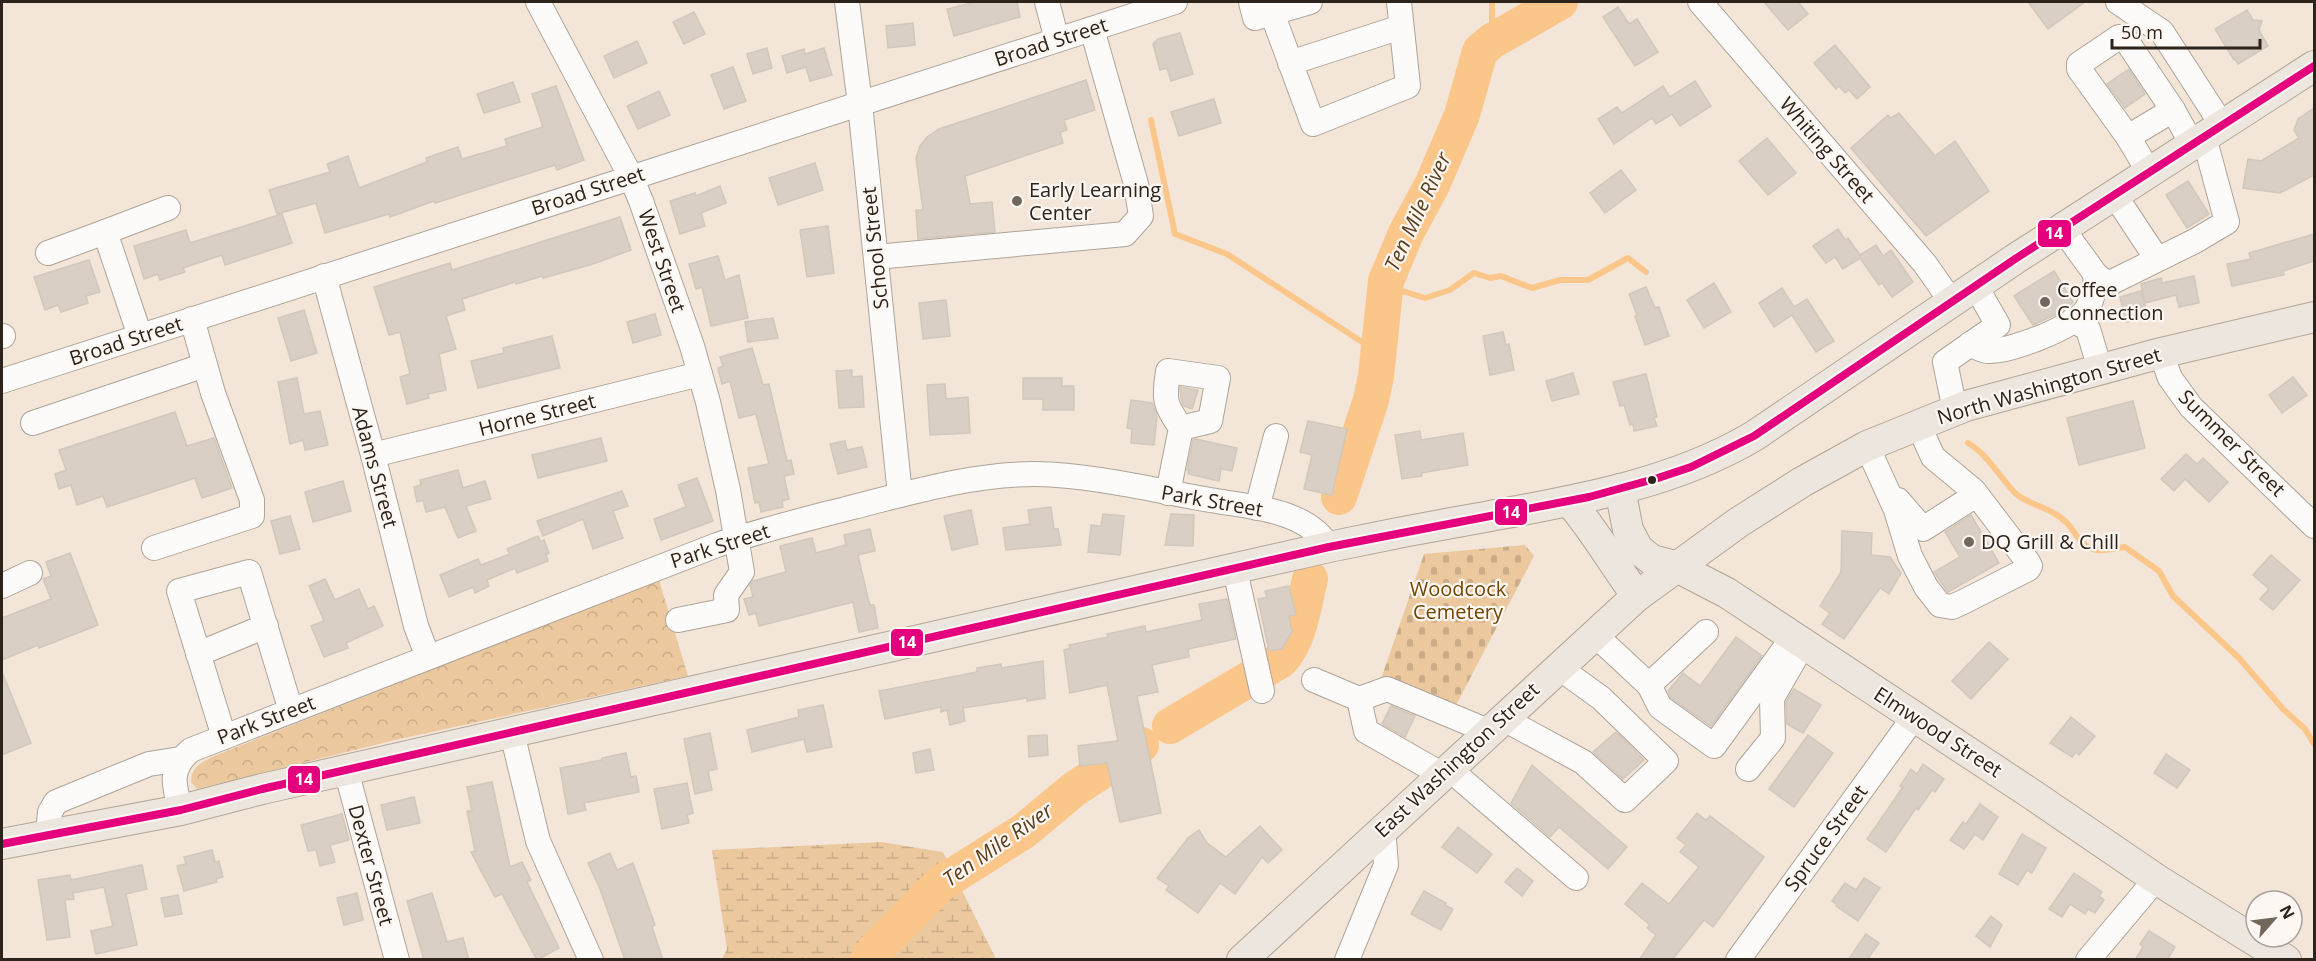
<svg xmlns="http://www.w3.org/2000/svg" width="2316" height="961" font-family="'Open Sans',sans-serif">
<defs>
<pattern id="forest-crowns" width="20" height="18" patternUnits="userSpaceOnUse" patternTransform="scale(1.5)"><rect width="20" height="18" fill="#ecc89f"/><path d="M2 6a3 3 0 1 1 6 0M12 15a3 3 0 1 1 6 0" fill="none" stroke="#cbac88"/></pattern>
<pattern id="wetland-marsh" width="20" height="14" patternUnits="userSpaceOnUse" patternTransform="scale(1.5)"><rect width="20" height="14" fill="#ecc89f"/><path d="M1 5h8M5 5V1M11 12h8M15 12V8" fill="none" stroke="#cbac88"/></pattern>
<pattern id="cemetery-stones" width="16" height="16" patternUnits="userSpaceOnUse" patternTransform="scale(1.5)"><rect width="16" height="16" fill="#ecc89f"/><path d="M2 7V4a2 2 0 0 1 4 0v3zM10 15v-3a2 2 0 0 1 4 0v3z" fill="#cbac88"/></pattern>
</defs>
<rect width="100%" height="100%" fill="#f3e6d8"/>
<path fill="url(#forest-crowns)" d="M659,580L688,676L395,740L197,789L191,782C191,767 202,762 214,756Z"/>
<path fill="url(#wetland-marsh)" d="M881,842L943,852L996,959H722L727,949L712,850Z"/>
<path fill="url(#cemetery-stones)" d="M1525,545L1534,556L1454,709L1380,682L1424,554Z"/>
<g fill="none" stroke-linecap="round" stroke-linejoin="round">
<g stroke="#fbc689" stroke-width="6">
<path d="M1492,2V41"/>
<path d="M1151,120L1175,234L1227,254L1379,353"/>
<path d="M1386,286L1425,298L1450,290L1474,273L1490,278L1501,276L1532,288L1560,280H1588L1628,258L1646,272"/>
<path d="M1968,443C1986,453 2000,477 2015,493C2028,505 2053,508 2067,523C2076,533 2082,548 2097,550C2105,551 2117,548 2125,547L2159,571L2173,596L2239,658L2283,709L2305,729L2314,744"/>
</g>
<g stroke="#fbc689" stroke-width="36">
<path d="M1339,497L1371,400L1376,376L1386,281L1406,233L1432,185L1462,115L1480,51L1492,41L1560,2"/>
<path d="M1170,726L1281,660C1300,639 1303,607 1310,579"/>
<path d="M868,960L875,950L940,884L1024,831L1073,790L1141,745"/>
</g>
</g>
<g fill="#d9cfc4" stroke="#d1c7bc" stroke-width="1.5">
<path d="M975,2H1017L1020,17L954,36L947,9Z"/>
<path d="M1764,2H1798L1808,14L1788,30Z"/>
<path d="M2028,2H2085L2048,29Z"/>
<path d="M1618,7L1629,24L1637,19L1658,52L1635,66L1603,17Z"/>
<path d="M2247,10L2253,20L2262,21L2259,30L2268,46L2238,64L2235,59L2234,60L2215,29Z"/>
<path d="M694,12L705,34L684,44L673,22Z"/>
<path d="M913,23L915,45L888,48L886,26Z"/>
<path d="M1180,33L1193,74L1171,81L1167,68L1160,70L1153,44L1158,39Z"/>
<path d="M637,41L647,63L614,78L604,56Z"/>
<path d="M1835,45L1870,87L1857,99L1849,90L1845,93L1839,86L1836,89L1814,63Z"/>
<path d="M767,48L772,68L753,74L747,54Z"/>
<path d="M824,48L832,75L810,81L806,67L787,73L782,56L804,49L805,54Z"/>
<path d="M733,67L746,101L724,109L711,75Z"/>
<path d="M2129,69L2145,94L2125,108L2107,84Z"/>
<path d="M1086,80L1095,110L1064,120L1067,130L1060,132L1063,143L965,176L970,204L992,202L995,232L918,239L916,210H923L916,158L920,146L927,137L939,129Z"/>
<path d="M1695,81L1711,106L1680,126L1672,114L1656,124L1652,118L1614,144L1598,119L1617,107L1622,113L1663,86L1670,97Z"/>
<path d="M513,82L520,102L484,113L477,94Z"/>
<path d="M556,86L584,160L557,170L555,165L435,203L434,201L390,217L389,214L325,233L316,203L277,214L269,190L330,172L327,164L348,156L359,188L427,162L426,158L458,147L462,159L507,146L505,139L543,127L532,94Z"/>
<path d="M659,91L670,115L638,129L627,106Z"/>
<path d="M1214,99L1221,123L1179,136L1171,112Z"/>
<path d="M2314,108V175L2280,193L2243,188L2248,159L2261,161L2299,138L2294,130L2298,119Z"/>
<path d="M1899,113L1935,156L1955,141L1989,191L1926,236L1851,148L1888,115L1891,118Z"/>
<path d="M1767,138L1796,173L1768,195L1739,161Z"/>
<path d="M815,163L823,190L778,205L769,178Z"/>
<path d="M1621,170L1636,190L1605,213L1590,193Z"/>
<path d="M2188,181L2209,214L2187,228L2166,195Z"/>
<path d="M720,186L726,203L701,213L705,226L680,234L670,201L695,193L696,196Z"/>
<path d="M282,214L292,243L225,265L222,255L183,268L185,272L160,280L158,274L144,279L134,246L186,230L190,243Z"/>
<path d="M620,217L631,250L593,264L543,278L542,276L516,284L515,282L462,299L465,310L446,316L456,349L439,354L446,390L428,394L429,398L407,404L400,377L410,374L400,332L389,335L374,287L450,263L452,270Z"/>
<path d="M828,226L834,273L807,277L800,230Z"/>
<path d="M1838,229L1845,240L1848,238L1860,255L1876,245L1883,256L1891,250L1913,282L1892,297L1882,283L1879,285L1860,258L1843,269L1835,257L1826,263L1813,246Z"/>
<path d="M2314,234V261L2283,271L2284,275L2232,286L2227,264L2251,259L2249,253Z"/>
<path d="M718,256L725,280L739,275L748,318L711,326L702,287L696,289L689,264Z"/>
<path d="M89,260L100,292L86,296L88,303L61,312L58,305L45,310L34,277Z"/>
<path d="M2054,271L2073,302L2061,312L2033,325L2014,296Z"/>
<path d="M2194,276L2199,303L2179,307L2176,295L2145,303L2141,284L2161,278L2162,283Z"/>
<path d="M1714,283L1731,312L1704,328L1687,300Z"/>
<path d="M1646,287L1655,308L1659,307L1669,336L1645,345L1635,316L1637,315L1629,294Z"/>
<path d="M1782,288L1794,307L1807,299L1834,341L1816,352L1792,315L1774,327L1759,303Z"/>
<path d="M2141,291L2148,317L2126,322L2120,297Z"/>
<path d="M946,300L950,336L923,339L919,303Z"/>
<path d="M304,310L317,353L291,361L278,318Z"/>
<path d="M655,314L661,335L633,343L627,322Z"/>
<path d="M773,318L778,338L748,342L745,322Z"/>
<path d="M1503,332L1506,345L1509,344L1514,370L1490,375L1483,336Z"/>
<path d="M552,336L560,368L478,388L471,361L504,353L503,348Z"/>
<path d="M752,348L763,385L769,384L787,461L791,460L794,474L784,476L789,499L782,501L783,507L761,512L759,502L755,503L748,468L769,464L756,414L739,418L730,381L722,384L718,368L723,366L720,357Z"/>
<path d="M852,370V377L862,376L864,407L839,408L836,371Z"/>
<path d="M1573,373L1579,394L1552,401L1546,381Z"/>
<path d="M1646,374L1657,417L1654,418L1657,426L1634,431L1633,424L1630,425L1624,405L1620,406L1613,382Z"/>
<path d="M2293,377L2307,395L2282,413L2269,395Z"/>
<path d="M297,378L304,414L320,411L328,445L305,450L303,440L290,444L278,382Z"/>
<path d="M1023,378H1062V386H1074V410H1043V399H1023Z"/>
<path d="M945,384L946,399L968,397L970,433L930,435L927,385Z"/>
<path d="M1180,387L1198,390L1192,409L1184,406L1181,398Z"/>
<path d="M1131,400L1152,403L1157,417L1154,445L1131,443L1132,429L1127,428Z"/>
<path d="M2133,401L2145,448L2079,465L2067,418Z"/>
<path d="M175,412L187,446L214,438L232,488L202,498L195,478L107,507L103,496L77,505L71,485L59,489L55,474L66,470L59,450Z"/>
<path d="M1308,421L1347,429L1332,495L1304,489L1312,455L1300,452Z"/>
<path d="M1420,431L1421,440L1463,433L1468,465L1421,473L1422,476L1402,479L1395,435Z"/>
<path d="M601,438L607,461L538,478L532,455Z"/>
<path d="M1196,439L1237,448L1232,471L1221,469L1219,481L1188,474L1189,470H1187L1193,440Z"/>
<path d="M845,441L847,450L862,447L867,467L838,474L830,444Z"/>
<path d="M2186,454L2197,464L2203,458L2228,482L2209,502L2185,479L2174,491L2161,479Z"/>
<path d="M458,470L463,488L485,481L491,499L466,506L476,531L458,538L445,507L426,512L423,500L417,502L414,487L421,485L420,480Z"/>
<path d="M697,478L713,521L661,540L654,519L686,507L678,485Z"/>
<path d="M343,481L351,511L313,522L305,492Z"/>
<path d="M622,491L628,506L613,511L623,538L593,549L583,519L543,536L537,521Z"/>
<path d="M1051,507L1054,529H1058L1061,545L1006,550L1003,528L1030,524L1028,510Z"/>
<path d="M971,510L978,544L952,550L944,516Z"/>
<path d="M1103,514L1124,516L1120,555L1088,552L1091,525L1101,526Z"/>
<path d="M1171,514L1194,515L1193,546L1165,545Z"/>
<path d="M1971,515L1999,563L1948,592L1934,572L1960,557L1945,532Z"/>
<path d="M290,516L300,549L280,554L271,521Z"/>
<path d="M870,529L875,551L858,555L868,598L870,605H874L878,628L859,632L853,602L759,626L756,613L749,615L744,599L753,597L750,585L753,581L786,572L780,546L812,538L816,553L846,545L844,535Z"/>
<path d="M1842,531L1872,533L1871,555L1890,557L1901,573L1889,594L1880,588L1844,639L1822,624L1830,613L1820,606L1841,572Z"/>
<path d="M538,536L541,542L544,540L549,553L546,555L548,561L517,573L515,568L487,580L489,586L475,593L473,587L449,597L440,575L478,559L481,565L510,554L507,549Z"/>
<path d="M70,553L98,625L39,648L38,645L2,660V618L51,599L43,579L51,576L46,562Z"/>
<path d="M2271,555L2300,580L2273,610L2260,599L2269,589L2253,575Z"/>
<path d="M325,579L335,600L359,589L368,609L374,606L383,626L346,643L348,648L324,657L311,626L324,621L309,586Z"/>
<path d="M1289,586L1296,615L1289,616L1292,632L1282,649L1269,651L1258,599L1267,597L1265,591Z"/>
<path d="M1227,599L1236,639L1188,649L1189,657L1152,665L1158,692L1137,696L1161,813L1120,822L1107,763L1080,766L1078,746L1118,741L1107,685L1070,693L1064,650L1070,648L1069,645L1108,637L1107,634L1145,626L1146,632L1202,620L1199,604Z"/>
<path d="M1736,637L1762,656L1711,726L1671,698L1668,691L1683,673L1700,686Z"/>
<path d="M1989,642L2008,659L1971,699L1952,681Z"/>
<path d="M1043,661L1045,698L1027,701V698L963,708L965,721L950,725L947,710L941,712V707L885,719L879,691L977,672V668L1001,664L1002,668Z"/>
<path d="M2,672L31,743L2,755Z"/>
<path d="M1794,689L1821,705L1803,733L1787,724L1786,702Z"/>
<path d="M823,705L832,747L807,752L804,739L752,752L747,730L799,717L798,710Z"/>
<path d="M1391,706L1415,716L1405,737L1382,724Z"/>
<path d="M2071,717L2095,736L2079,755L2076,752L2072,757L2050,743Z"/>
<path d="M1616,732L1644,760L1623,779L1593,752Z"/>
<path d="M710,733L717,769L708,771L712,790L695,794L684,739Z"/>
<path d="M1047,735L1048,755L1029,757L1028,736Z"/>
<path d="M1808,735L1833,753L1794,807L1769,789Z"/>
<path d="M930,749L934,770L916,773L913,753Z"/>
<path d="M626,753L631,777L636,776L639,792L584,803L586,810L568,814L560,768L602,760V758Z"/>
<path d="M2166,754L2190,770L2177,788L2154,773Z"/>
<path d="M1923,764L1944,779L1935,792L1932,790L1918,810L1916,808L1886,852L1867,839L1903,787L1900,786L1911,769L1917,774Z"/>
<path d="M1532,765L1627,847L1608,869L1559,827L1550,837L1511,803Z"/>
<path d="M492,782L510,867L522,862L531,880L527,882L559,948L537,960L502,894L495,897L471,852L475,851L467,811H472L467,787Z"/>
<path d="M687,783L693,813L687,815L689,823L662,829L654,789Z"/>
<path d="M414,797L420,823L387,830L381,805Z"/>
<path d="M1980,804L1998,817L1983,840L1975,834L1964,849L1950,840L1963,822L1966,824Z"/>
<path d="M1697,813L1706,820L1710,816L1764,857L1713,927L1704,920L1672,960H1639L1656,935L1647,928L1650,925L1625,904L1642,883L1669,904L1699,867L1680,852L1686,845L1677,838Z"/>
<path d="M342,814L349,840L330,845L335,862L320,866L316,850L308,851L301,825Z"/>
<path d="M1260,826L1282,850L1268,863L1262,857L1235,894L1220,883L1198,913L1166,890L1169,886L1157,878L1188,838L1199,830L1207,843L1226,857Z"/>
<path d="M1458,827L1492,854L1477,873L1442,847Z"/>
<path d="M2022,834L2046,848L2032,873L2027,870L2018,885L1999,874Z"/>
<path d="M212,850L215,862L219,861L223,877L216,879L217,882L184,891L177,866L186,864L184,857Z"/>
<path d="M610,853L617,870L633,863L655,925L652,927L663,960H625L600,889L588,863Z"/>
<path d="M142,865L147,889L126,894L137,945L96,954L91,931L113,926L104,887L73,893L74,899L65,900L70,937L47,940L38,880L70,875L71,880Z"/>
<path d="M1517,868L1533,881L1522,896L1505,882Z"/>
<path d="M2074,873L2102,892L2099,896L2104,900L2095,913L2088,909L2085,914L2070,904L2062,917L2049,909Z"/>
<path d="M1864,878L1880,888L1858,921L1836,906L1837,904L1832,901L1845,883L1856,890Z"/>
<path d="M1424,891L1446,903L1445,905L1453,909L1441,930L1411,914Z"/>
<path d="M357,893L363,920L344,925L337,898Z"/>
<path d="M432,893L447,942L463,938L469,960H424L407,901Z"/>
<path d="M178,895L182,914L165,917L161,898Z"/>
<path d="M1991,916L2002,925L1990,947L1976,936Z"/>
<path d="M2149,931L2175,947L2167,960H2135L2143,947L2140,944Z"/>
<path d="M1866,934L1879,943L1867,960H1848Z"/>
</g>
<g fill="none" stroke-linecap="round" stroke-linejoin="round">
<defs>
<g id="minor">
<path d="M538,2L631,177L641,201L692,346L708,402L728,490L742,572L726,595L727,610L678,620"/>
<path d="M847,2L860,104L900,495"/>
<path d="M1047,2L1057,40"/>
<path d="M1251,2L1255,18L1310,2"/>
<path d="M1700,2L1925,264L1951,301"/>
<path d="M2118,2L2162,32L2222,125"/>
<path d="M1272,13L1313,124L1408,86L1399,2"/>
<path d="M1290,63L1401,27"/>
<path d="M2128,137L2173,110L2192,144"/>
<path d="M2149,172L2128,137L2079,69V64L2119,37H2124L2173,110"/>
<path d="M2114,194L2157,259"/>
<path d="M2062,228L2096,275L2108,284L2195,241L2227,222L2204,137"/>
<path d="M48,253L105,232"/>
<path d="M876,257L1125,234L1141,216L1136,184L1092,29"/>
<path d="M324,276L373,455L416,626L428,657"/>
<path d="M2073,320L2088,329L2100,369"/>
<path d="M2,336H3"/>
<path d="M140,336L105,232L168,208"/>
<path d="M1970,344C1976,347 1982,351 1988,351C2009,352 2073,328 2086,310C2093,300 2095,288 2096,275"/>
<path d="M2161,353L2170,378L2191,407L2314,526"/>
<path d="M2,381L1175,2"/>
<path d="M1955,410L1945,362L1998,325L1975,285"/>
<path d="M33,423L205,365"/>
<path d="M1867,446L1896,510L1910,556L1926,587L1940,605L1952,607L1963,602L2028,569L2030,566L2028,562L1974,491L1933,457L1918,424"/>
<path d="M373,455L700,374"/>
<path d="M1168,493L1181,428C1164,403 1164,401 1168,371L1218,378L1210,421L1181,428"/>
<path d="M1898,500L1923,529L1976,495"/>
<path d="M1257,508L1276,436"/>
<path d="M154,548L252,516V500L213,393L192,319"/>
<path d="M1235,570L1262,691"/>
<path d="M2,586L30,573"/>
<path d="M1594,634L1649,685L1660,707L1714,746L1793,637"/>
<path d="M198,654L266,626"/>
<path d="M1314,680L1359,699L1387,689L1488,731"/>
<path d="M1649,685L1706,632"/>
<path d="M1359,699L1366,731L1441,774"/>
<path d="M1502,718L1583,762L1625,800L1666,761L1601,698L1558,667"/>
<path d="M512,733L538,841L591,960"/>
<path d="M224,737L179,591L249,572L291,711"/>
<path d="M1448,768L1576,878"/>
<path d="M1748,769L1773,738L1772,698L1798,653"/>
<path d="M346,770L397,960"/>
<path d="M181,810C173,785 169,768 191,750L717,545C761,530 807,519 853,507C912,492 973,474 1035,474C1094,475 1153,490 1210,500C1250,507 1306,509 1329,547"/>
<path d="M48,835L50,812L56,802L149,764L180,759"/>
<path d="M1347,960L1386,865L1384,840L1380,830"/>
<path d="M1738,960L1914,717"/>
<path d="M2088,960L2156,879"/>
</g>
<g id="major">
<path d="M1620,489L1628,530L1638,549L1652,560L1675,566L1727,593L2033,795L2156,879L2286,960"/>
<path d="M1570,502C1595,531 1614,565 1637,596"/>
<path d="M2,844L181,810L262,789L1329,547C1381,536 1433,526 1485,517C1577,500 1673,484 1754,436L2015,259L2314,66"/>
<path d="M1242,960L1637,596L1739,522L1802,482L1867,446L1966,406L2161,353L2314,317"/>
</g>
</defs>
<use href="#minor" stroke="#aea499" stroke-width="26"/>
<use href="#major" stroke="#b3a493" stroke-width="32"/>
<use href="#minor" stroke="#fdfbf9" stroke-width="24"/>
<use href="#major" stroke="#ece6de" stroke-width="30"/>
<defs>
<path id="bus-1" d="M2,844L181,810L262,789L1329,547L1589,497L1658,478L1691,467L1754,436L2015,259L2314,66"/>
</defs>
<use href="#bus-1" stroke="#fcf7f2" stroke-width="12"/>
<use href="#bus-1" stroke="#e5007d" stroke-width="8"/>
</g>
<g fill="#72675c" stroke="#fcf7f2" stroke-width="2">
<circle cx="1017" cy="201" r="6"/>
<circle cx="2045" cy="302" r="6"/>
<circle cx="1969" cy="542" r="6"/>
</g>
<circle fill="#2c231a" stroke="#fcf7f2" stroke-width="2" cx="1652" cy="480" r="5"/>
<g text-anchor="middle" stroke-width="4.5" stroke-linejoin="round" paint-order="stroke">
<g font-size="20" fill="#2c231a" stroke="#fcf7f2">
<text transform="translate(1051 42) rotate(-18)" y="7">Broad Street</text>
<text transform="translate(1827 150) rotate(49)" y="7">Whiting Street</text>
<text transform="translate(588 191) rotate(-18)" y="7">Broad Street</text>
<text transform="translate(875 248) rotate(-96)" y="7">School Street</text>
<text transform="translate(662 261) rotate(71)" y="7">West Street</text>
<text transform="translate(126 341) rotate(-18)" y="7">Broad Street</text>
<text transform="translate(2049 386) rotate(-16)" y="7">North Washington Street</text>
<text transform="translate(537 415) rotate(-14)" y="7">Horne Street</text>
<text transform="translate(2232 443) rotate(45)" y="7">Summer Street</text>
<text transform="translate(375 467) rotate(75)" y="7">Adams Street</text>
<text transform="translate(1212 501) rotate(10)" y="7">Park Street</text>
<text transform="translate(720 546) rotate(-18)" y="7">Park Street</text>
<text transform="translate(266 720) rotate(-21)" y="7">Park Street</text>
<text transform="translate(1938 732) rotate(33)" y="7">Elmwood Street</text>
<text transform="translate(1457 760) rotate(-43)" y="7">East Washington Street</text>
<text transform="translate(1826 838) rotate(-54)" y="7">Spruce Street</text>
<text transform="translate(371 865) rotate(75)" y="7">Dexter Street</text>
</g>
<g font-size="20" fill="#2c231a" stroke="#fcf7f2" text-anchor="start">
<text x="1029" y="197">Early Learning<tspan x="1029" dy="23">Center</tspan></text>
<text x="2057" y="297">Coffee<tspan x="2057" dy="23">Connection</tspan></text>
<text x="1981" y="549">DQ Grill &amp; Chill</text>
</g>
<g font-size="20" fill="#724601" stroke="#fcf7f2">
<text x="1458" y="596">Woodcock<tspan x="1458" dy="23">Cemetery</tspan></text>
</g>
<g font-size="21" font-style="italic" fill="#5b3e1c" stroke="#fcf7f2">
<text transform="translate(1418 212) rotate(-65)" y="7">Ten Mile River</text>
<text transform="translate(998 845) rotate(-35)" y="7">Ten Mile River</text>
</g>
</g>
<g stroke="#fcf7f2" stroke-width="2">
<rect x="2037" y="219" width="35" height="29" rx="6" fill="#e5007d"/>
<rect x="1494" y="498" width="34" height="28" rx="6" fill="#e5007d"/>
<rect x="890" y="628" width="34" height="29" rx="6" fill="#e5007d"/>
<rect x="287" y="765" width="34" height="29" rx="6" fill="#e5007d"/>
</g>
<g font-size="16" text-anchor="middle" font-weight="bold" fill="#fff">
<text x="2054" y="239">14</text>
<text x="1511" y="518">14</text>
<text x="907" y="648">14</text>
<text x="304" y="785">14</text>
</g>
<rect width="2316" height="961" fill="none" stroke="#2c231a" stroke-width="6"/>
<g transform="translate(2274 919) rotate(62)"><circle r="28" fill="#fcf7f2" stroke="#a9a29c" stroke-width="1.5"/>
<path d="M0-4.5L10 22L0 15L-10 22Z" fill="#72675c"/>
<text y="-9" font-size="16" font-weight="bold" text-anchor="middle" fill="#2c231a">N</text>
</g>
<path d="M2112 39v9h148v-9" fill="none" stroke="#2c231a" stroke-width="3"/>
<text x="2121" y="39" font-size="18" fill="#2c231a" stroke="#fcf7f2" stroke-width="4.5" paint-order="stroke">50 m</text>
</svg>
